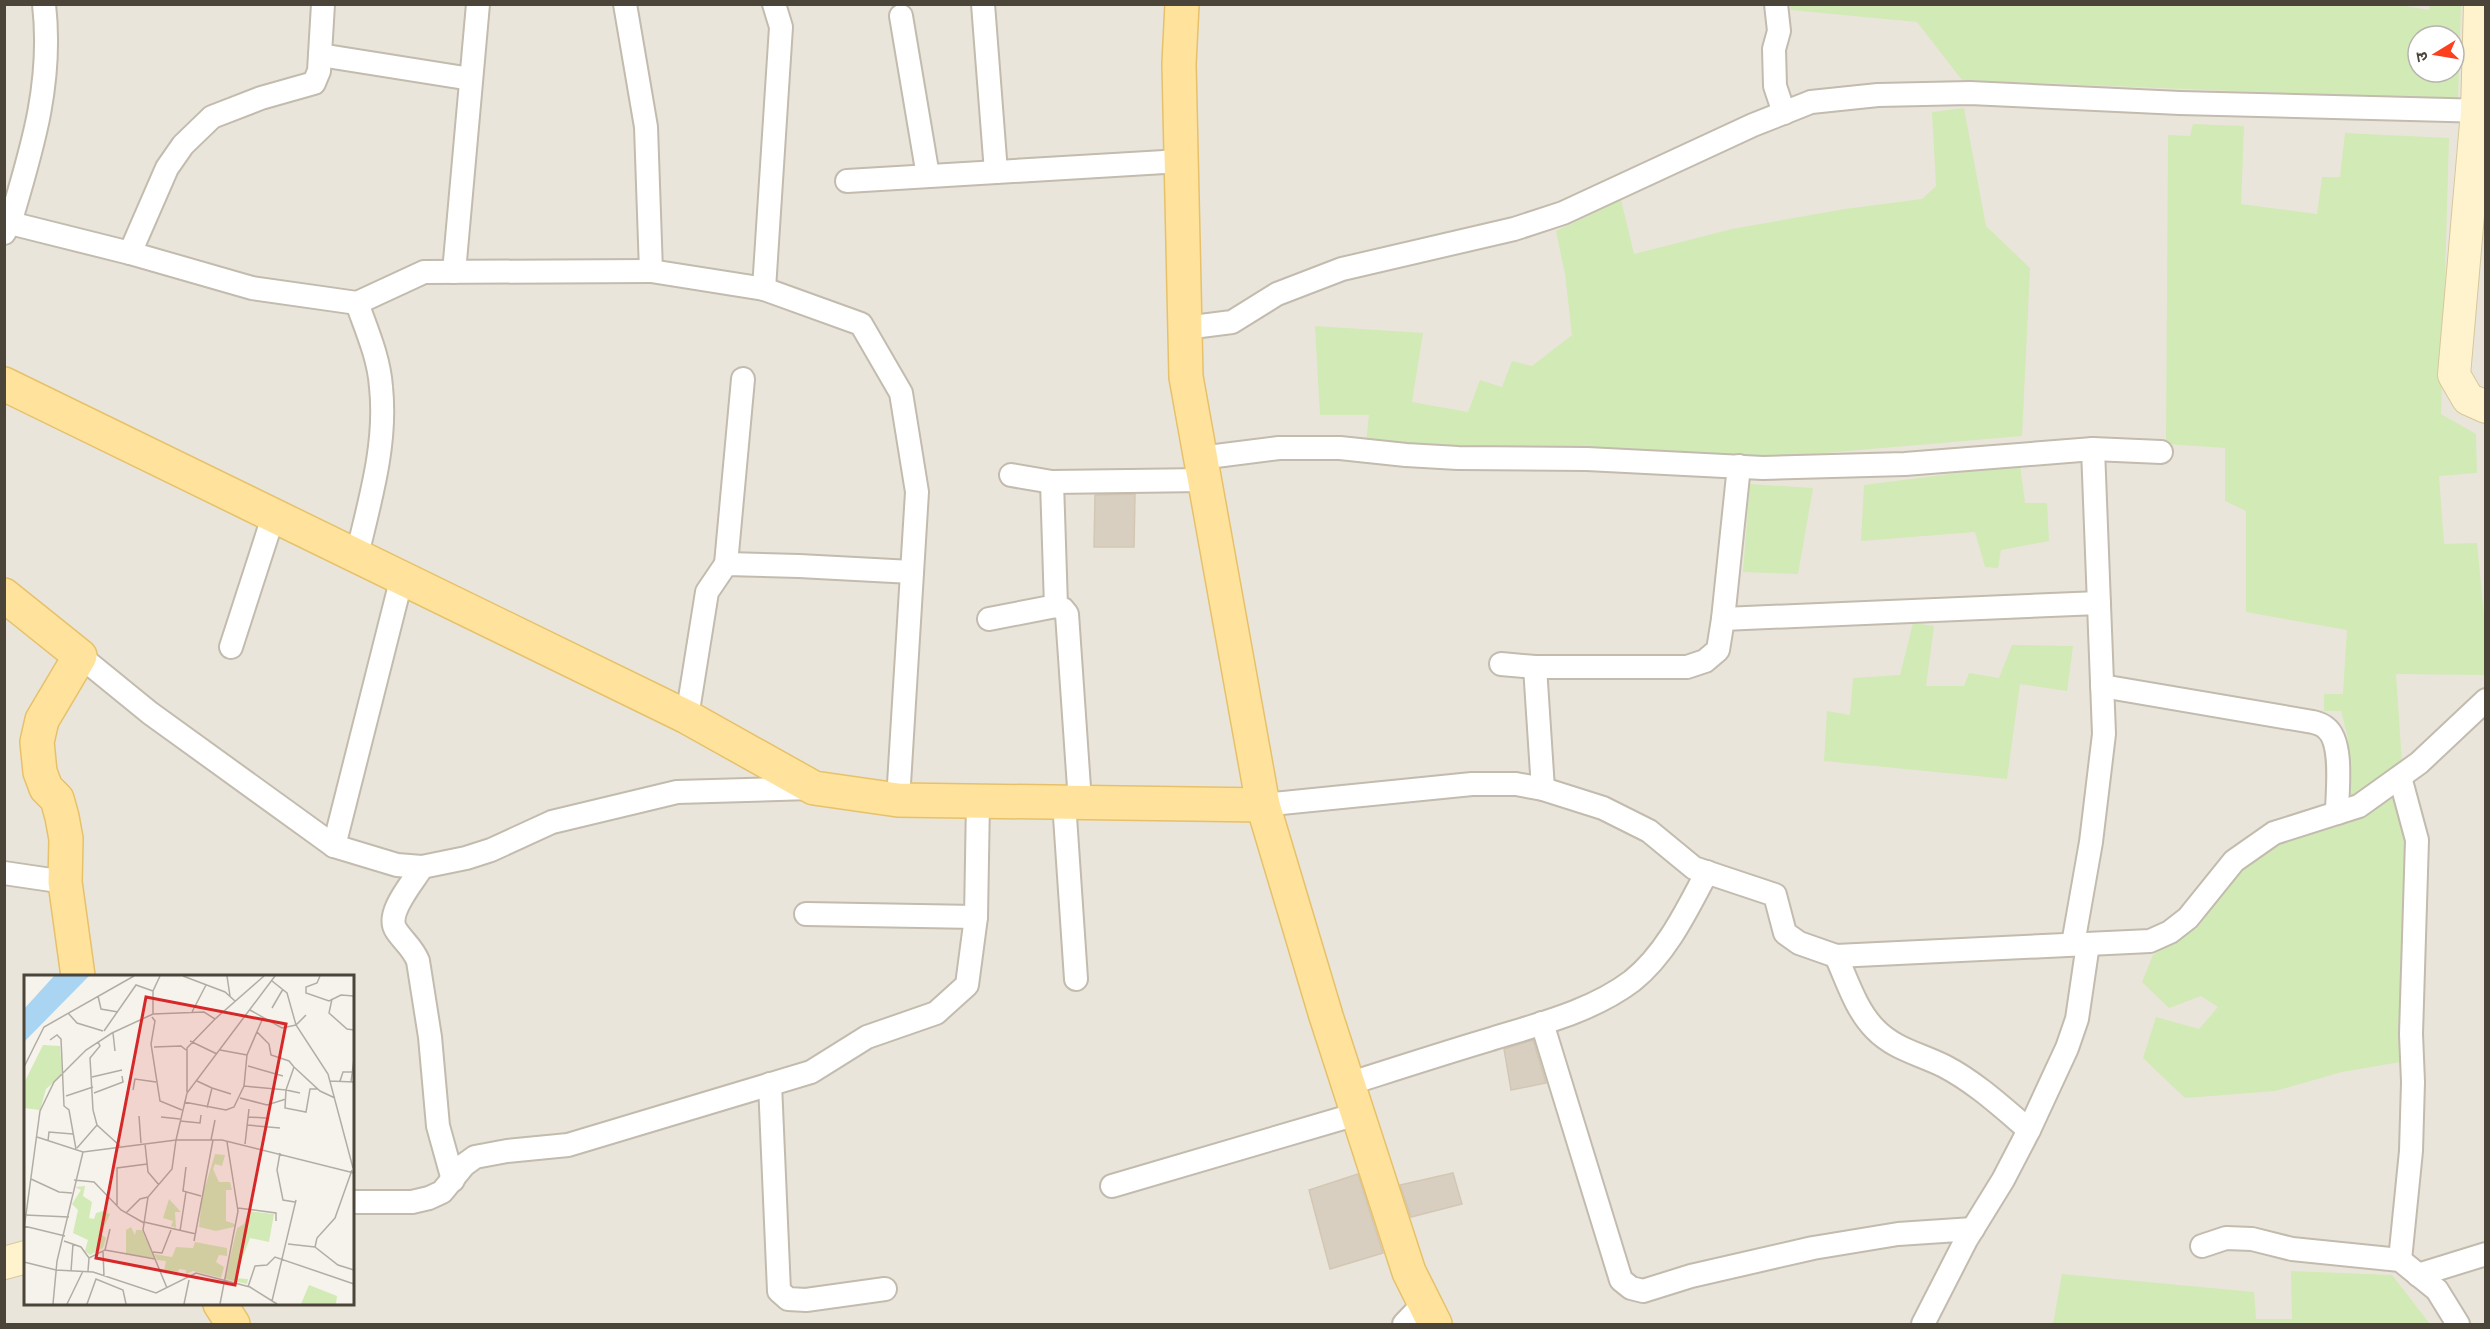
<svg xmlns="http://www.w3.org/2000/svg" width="2490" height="1329" font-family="'DejaVu Sans','Noto Sans Devanagari',sans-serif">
<rect width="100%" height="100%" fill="#f6f3ec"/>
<path fill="#eae5da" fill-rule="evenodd" d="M5,5H2485V1324H5ZM2418,36H2454V72H2418ZM26,976H352V1304H26Z"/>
<g fill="#d2eab5" fill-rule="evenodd">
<path d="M2394,4L2429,10V5H2461L2458,100L1962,80L1917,22L1791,10L1790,5ZM2418,36H2454V72H2418Z"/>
<path d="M1964,108L1986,226L2030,268L2022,436L1743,460L1593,450L1366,443L1369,415H1320L1315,326L1423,333L1412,402L1468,412L1480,380L1502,387L1512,361L1532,366L1572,335L1565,274L1556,231L1621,200L1634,254L1732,229L1845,209L1922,199L1936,186L1932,112Z"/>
<path d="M2193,124L2244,126L2241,204L2317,214L2322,177H2340L2345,133L2449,138L2441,414L2476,434L2477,473L2439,476L2444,544L2477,543L2485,626V675L2396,674L2402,763L2347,799L2348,738L2341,711H2324V694H2343L2347,630L2246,612V511L2225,501V448L2166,444L2168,135L2190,136Z"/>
<path d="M2020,465L2025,503H2047L2049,541L2001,550L1998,568L1985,567L1975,532L1861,541L1864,485Z"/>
<path d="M1750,484L1813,488L1798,574L1743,572Z"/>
<path d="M1913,623L1934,626L1926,686H1964L1969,673L1999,678L2012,645L2073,646L2067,691L2020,684L2007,779L1824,761L1827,711L1850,715L1853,678L1900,675Z"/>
<path d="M2393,795L2406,842L2400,1062L2342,1072L2275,1091L2185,1098L2143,1058L2156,1017L2199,1029L2218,1007L2201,996L2169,1008L2142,982L2153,955L2199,926L2237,870L2278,844L2339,826Z"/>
<path d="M2291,1271L2392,1275L2430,1324H2053L2062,1274L2254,1292L2256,1319H2292Z"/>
</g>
<g fill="#d8cfc1" stroke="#d3c7b4" stroke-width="1.5">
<path d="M1135,494L1134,547H1094L1095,495Z"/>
<path d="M1533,1040L1546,1083L1511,1090L1504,1049Z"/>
<path d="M1453,1173L1462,1204L1411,1217L1400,1185Z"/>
<path d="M1358,1174L1383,1253L1330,1269L1309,1190Z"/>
</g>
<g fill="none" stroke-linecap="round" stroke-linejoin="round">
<defs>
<g id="street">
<path d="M625,4L646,127L651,271L764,289L861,324L901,393L917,492L898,800"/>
<path d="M983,4L996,172"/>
<path d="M1776,4L1779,31L1774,49L1775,86L1784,113"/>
<path d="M901,16L928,176"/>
<path d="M320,55L471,79"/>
<path d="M847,181L1181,161"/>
<path d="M10,223L130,253L252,288L357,303L424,272L651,271"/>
<path d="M4,233L10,223C32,149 53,83 44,4"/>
<path d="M130,253L167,168L183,145L212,117L261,98L314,83L319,71L323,4"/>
<path d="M454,272L478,4"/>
<path d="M764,289L781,27L774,4"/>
<path d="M1185,328L1232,322L1277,294L1342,269L1514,229L1563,213L1753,125L1811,102L1878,95L1970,93L2180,103L2486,111"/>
<path d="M1200,458L1279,448H1340L1406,455L1458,458L1587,459L1763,468L1905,464L2093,449L2161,452"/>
<path d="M1011,475L1052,482L1204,480"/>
<path d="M1052,482L1056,606"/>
<path d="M357,555C370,500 387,444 381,387C379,358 367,331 357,303"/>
<path d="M726,564L743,379"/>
<path d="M989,619L1056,606L1063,609L1067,614L1080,802"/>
<path d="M1723,619L2099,603"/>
<path d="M231,647L274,514"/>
<path d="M80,656L150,713L334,846L397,865L422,867L466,858L491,850L552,822L677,792L812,788"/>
<path d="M1501,664L1535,667H1687L1705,661L1718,650L1723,619L1739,466"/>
<path d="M1535,667L1543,789"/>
<path d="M2102,686L2313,722C2317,723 2323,725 2326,728C2344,742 2337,792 2337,813"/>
<path d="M687,717L707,592L726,564L799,566L912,572"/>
<path d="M1064,802L1076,979"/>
<path d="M1263,805L1472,784H1516L1543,789L1603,808L1649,831L1694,868L1775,895L1785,933L1799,943L1836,956L2150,941L2170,932L2188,918L2234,861L2274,833L2359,806L2419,763L2486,700"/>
<path d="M334,846L402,577"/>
<path d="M422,867C413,883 385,913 396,930C403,941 413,948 418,961L430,1037L438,1126L453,1180"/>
<path d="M4,873L65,882"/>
<path d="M806,914L976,917"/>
<path d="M2073,944L2091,842L2104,734L2093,449"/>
<path d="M1836,956C1847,980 1856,1010 1875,1029C1894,1049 1920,1054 1944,1066C1975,1082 2002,1107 2029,1130"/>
<path d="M1542,1023L1621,1280L1631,1288L1643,1291L1691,1276L1813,1248L1898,1234L1973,1229"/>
<path d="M770,1084L779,1291L788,1299L806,1300L885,1289"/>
<path d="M1348,1084C1395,1069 1441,1054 1488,1040C1536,1025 1591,1012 1632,981C1666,954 1687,910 1707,872"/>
<path d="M1112,1186L1357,1114"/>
<path d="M352,1202H412L429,1198L442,1192L464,1165L475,1157L507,1151L568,1145L811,1072L867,1037L936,1013L967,985L976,917L978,801"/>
<path d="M2202,1246L2226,1238L2252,1239L2292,1249L2400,1260L2437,1290L2458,1324"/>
<path d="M2400,1260L2411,1151L2413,1082L2411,1034L2417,840L2400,777"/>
<path d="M2418,1275L2486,1254"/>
<path d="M1404,1324L1424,1303"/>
<path d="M1923,1324L1966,1240L2003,1180L2029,1130L2067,1048L2077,1019L2088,944"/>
</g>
<g id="secondary">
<path d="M2480,4L2477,112L2454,375L2468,399L2486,407"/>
<path d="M4,1263L26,1257"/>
</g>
<g id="primary">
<path d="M1182,4L1179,64L1186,377L1263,805L1326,1016L1409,1272L1435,1324"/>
<path d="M4,384L687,717L814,788L898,800L1263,805"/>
<path d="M4,595L80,656L42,720L37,742L40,772L46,788L57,799L62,817L66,839L65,882L78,976"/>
<path d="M220,1304L233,1324"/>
</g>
</defs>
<use href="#street" stroke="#c2bbae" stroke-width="26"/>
<use href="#secondary" stroke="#d6c79b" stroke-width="34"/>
<use href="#primary" stroke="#e6c16a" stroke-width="36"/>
<use href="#street" stroke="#fff" stroke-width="22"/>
<use href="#secondary" stroke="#fff3cd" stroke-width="32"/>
<use href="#primary" stroke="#ffe39c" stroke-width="33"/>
</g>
<g transform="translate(24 975)">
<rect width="330" height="330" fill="#f6f3ec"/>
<path d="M191,179L201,180L198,191L191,189L189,194L195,207H206L208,215H202V246L211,249L210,252L192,256L175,252L178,222ZM61,211L59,221L68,227L65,243L70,244L72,238L79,236L86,239L77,259L82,263L79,273L66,280L61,276L64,265L49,258L54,235L48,229L57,215L51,212ZM145,224L157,237H151L152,253L147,251L149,246L139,243ZM224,236L250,239L245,267L226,263L211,303L224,304L223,309L201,304L213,253L220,249ZM107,252L111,260L112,255H118L130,283L102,279V255ZM171,267L203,273V281L195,280L192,287L200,292L197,303L169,296L162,299V295L155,294L154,297L140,296L142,286L133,285L130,279L148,282L152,272L169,273Z" fill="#d2eab5"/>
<path d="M19,70L36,71L38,100L22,114L16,135L0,133V108ZM285,310L313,321L312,329H277Z" fill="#d2eab5"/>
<path d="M30,1H65L0,67V34Z" fill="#a9d4f2"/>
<path fill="none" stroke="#b2ada4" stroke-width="1.5" d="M159,1L201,17L211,26M203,1L206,21M296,1L293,8L282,12V18L305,26L317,20L330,21M248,6L263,18L272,50L304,99L329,193M74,21L77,34L94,37M308,24L305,38L323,54L330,55M248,33L259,14M226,35L258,53L272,50L282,40M168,37L182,10M44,38L53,48L79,56M129,39V16L136,1M128,42L131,46L127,69L136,126L158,135M80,56L112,10L129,16M233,57L245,69L247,80L265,86L270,92M89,58L91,76M26,65L33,60L37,64L40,131L45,135L52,174M166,66L193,79M74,67L76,71L66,83L69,135L73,150L96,171M130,72L157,71L162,75M196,75L223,80M224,91L259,101M0,92L20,52L110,1M68,102L98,95M173,106L188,113L183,133M306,106L330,107M316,106L319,97H328M327,107L330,84M220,111L223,80L238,45M188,113L207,119M109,115L111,104L132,107M163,117V73L191,44M70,118L99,107L98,101M276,118L262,115L261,133L282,137L286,114H293M42,121L69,112M216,123L243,130L262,124M160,127L202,135L210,132L220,111L262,115L270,92L296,116L311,123M115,141L117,168M137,142L156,144M224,142L242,143M156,146L176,148L177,140M223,150L256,153M13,162L59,177L152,165H198L330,198M152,165L163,118L251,1M187,165L191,145M24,166L25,157L49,159M121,169L124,197L135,210M221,169L225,134M53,173L73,150M256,178L253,195L259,225L271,227M162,192L159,216L177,221M328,195L311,243L293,263L291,272L314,290L330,295M7,204L35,217L48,218M50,205L70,207L97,235L120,248M93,230V193L123,189M214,233L252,238V246M102,238L116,224L124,222M1,240L45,242M120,247L172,259M0,251L41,261M0,254L16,136L30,107L62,75L88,58L129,39L180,37L191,44L240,1M156,256L162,217M40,266L57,272L65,283M170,266L189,165M264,269L291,272M81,275L131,284M79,277L80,301M129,277L138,278L147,255M0,287L32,295L69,297L132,318L172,298L226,312L253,329M47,296L49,269M64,296L65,283L81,275L86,254M224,312L231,291L243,290L251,282L330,309M143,313L119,255L124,222L148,194L152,165M248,326L272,225M29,329L33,286L59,177M43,329L59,296M63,329L72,304L99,315L102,329M160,329L165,305M196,329L214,236L203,167"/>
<path fill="#d62828" fill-opacity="0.15" stroke="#d62828" stroke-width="3" d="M122,22L262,49L211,310L72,283Z"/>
<rect width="330" height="330" fill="none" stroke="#4b4439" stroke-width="3"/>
</g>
<rect width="2490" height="1329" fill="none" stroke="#4b4439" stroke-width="12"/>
<g transform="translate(2436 54) rotate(259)"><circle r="28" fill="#ffffff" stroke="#b7b4b0" stroke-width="1.5"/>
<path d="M0-4.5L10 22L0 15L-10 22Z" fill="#fc3f1d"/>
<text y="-9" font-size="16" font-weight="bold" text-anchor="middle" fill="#4b4439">उ</text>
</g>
</svg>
